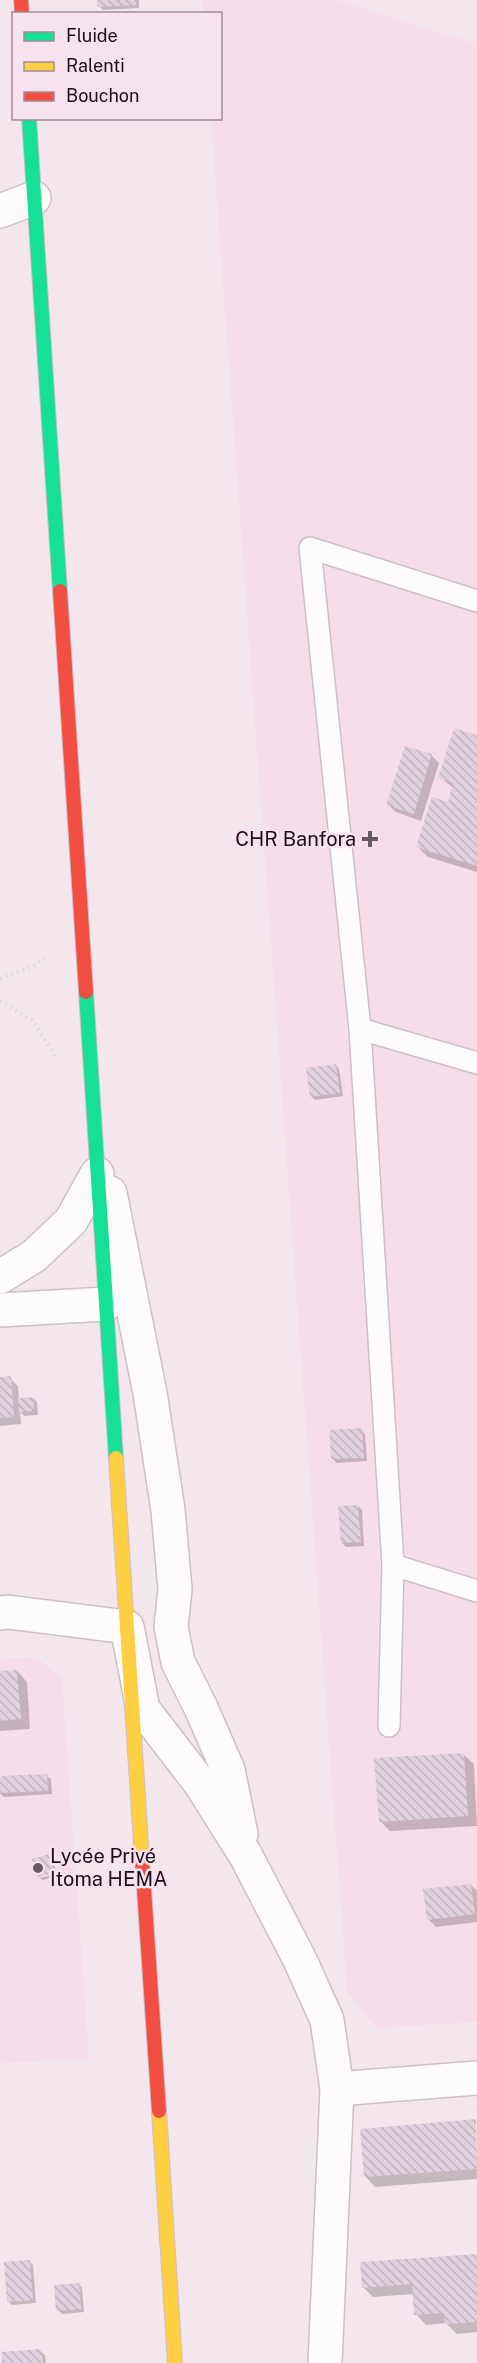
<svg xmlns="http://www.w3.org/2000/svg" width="477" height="2363" font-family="'Public Sans',sans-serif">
<defs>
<pattern id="building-back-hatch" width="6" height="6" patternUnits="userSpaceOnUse" patternTransform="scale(1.5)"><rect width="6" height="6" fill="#e1d1de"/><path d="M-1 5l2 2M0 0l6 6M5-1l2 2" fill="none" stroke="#c1b2be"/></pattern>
</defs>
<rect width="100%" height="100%" fill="#f3e7ed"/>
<g fill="#f7ddea">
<path d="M202,0H336L477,44V2022L376,2028L347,1992L211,119L220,118V14L203,13Z"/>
<path d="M36,1657L62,1678L89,2059L0,2063V1659Z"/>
</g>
<g fill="#0003">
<path d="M98,0H139V8L103,10L99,6Z"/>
<path d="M477,736V872L428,857L418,847L449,803L453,788L440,777Z"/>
<path d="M431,755L439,763L421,821L396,812L388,805Z"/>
<path d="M336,1065L339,1069L343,1096L315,1100L311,1096Z"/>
<path d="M10,1378L18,1386L19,1399L33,1398L37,1402L38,1415L24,1416L20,1412L21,1424L0,1426V1379Z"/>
<path d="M361,1430L365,1434L367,1461L337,1463L333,1459Z"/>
<path d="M358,1506L362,1510L364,1546L346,1547L342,1543Z"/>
<path d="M17,1671L27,1682L30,1729L0,1731V1672Z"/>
<path d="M463,1754L474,1764L477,1826L390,1831L380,1821Z"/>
<path d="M47,1776L51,1779L52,1794L4,1797L0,1793V1777Z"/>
<path d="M49,1856L53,1860L56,1871L39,1877L34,1860Z"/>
<path d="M57,1874V1876L43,1880L40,1878Z"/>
<path d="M471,1885L477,1891V1922L436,1927L428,1919Z"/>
<path d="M475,2121L477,2179L375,2187L365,2176Z"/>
<path d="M477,2255V2332L457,2334L446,2323L426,2325L416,2314L414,2294L373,2297L363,2287Z"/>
<path d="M29,2261L33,2265L36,2303L12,2305L9,2302Z"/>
<path d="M79,2284L82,2288L84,2312L62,2314L58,2310Z"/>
<path d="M41,2351L45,2355L46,2363H4Z"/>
</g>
<g fill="url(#building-back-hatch)">
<path d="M97,0H136V5L97,7Z"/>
<path d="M454,728L477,735V866L416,847L432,797L448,802L453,783L438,778Z"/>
<path d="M405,746L432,754L414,814L386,805Z"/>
<path d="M336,1064L340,1093L310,1097L306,1068Z"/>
<path d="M11,1376L14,1417L0,1418V1377Z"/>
<path d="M33,1397L34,1411L19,1412L18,1398Z"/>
<path d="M362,1428L364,1458L331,1459L329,1430Z"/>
<path d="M358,1505L361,1542L341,1543L338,1506Z"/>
<path d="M17,1670L21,1719L0,1721V1671Z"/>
<path d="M464,1753L468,1816L379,1822L374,1758Z"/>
<path d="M47,1774L48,1791L0,1793V1776Z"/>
<path d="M49,1854L54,1873L37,1877L32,1859Z"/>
<path d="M471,1884L475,1914L427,1920L423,1889Z"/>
<path d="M476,2119L477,2169L364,2177L360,2129Z"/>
<path d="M477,2254V2322L445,2324L444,2313L414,2315L412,2284L362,2288L360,2262Z"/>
<path d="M30,2260L33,2300L7,2302L4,2262Z"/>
<path d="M79,2283L81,2309L56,2311L54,2285Z"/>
<path d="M41,2349L43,2363H2L1,2352Z"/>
</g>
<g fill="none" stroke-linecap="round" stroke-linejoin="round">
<defs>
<g id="lane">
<path d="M477,601L310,548L360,1029L393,1565L477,1591"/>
<path d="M360,1029L477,1063"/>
<path d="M389,1726L393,1565"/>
</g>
<g id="street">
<path d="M0,211L34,198"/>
<path d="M110,1193L150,1393L168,1510L175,1589L171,1627L178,1662L201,1708L228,1770L241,1834"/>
<path d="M0,1277L34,1256L71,1221L97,1174"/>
<path d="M0,1310L106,1304"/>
<path d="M0,1613L8,1612L127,1627L143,1709L200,1783L246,1856L300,1960L327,2020L337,2089L325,2363"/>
<path d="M337,2089L477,2078"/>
</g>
<g id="fast">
<path d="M29,118L60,591"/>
<path d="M86,992L116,1458"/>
</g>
<g id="slow">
<path d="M116,1458L142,1859"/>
<path d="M159,2111L175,2363"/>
</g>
<g id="jam">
<path d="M21,0L22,14"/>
<path d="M60,591L86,992"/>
<path d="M142,1859L159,2111"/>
</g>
</defs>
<use href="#lane" stroke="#cebfc6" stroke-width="24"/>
<use href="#street" stroke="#cebfc6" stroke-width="36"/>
<use href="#fast" stroke="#cebfc6" stroke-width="16"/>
<use href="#slow" stroke="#cebfc6" stroke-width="16"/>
<use href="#jam" stroke="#cebfc6" stroke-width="16"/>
<g stroke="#dbd8d9" stroke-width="4" stroke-dasharray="1.5 4.5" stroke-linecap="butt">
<path d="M0,978L34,966L49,955"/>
<path d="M0,1001L32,1020L55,1056"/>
</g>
<use href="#lane" stroke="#fdfbfc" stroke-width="21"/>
<use href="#street" stroke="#fdfbfc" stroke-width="33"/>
<use href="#fast" stroke="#16e098" stroke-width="14"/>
<use href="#slow" stroke="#ffcf43" stroke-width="14"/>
<use href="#jam" stroke="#f24e42" stroke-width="14"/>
</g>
<g fill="#695961" stroke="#f8e2ed" stroke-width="2">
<path d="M367 830h6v6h6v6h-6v6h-6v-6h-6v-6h6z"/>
<circle cx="38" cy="1868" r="6"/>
</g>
<g text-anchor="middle" stroke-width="5" stroke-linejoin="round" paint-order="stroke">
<g font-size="20" fill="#1e0c16" stroke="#f8e2ed" text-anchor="end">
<text x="356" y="846">CHR Banfora</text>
<text x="50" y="1863" text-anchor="start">Lycée Privé<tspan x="50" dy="23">Itoma HEMA</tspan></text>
</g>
</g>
<rect x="12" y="12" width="210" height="108" fill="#f8e2ed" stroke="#a18c97" stroke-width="1.5"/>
<rect x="24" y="32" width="30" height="9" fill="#16e098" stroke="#a18c97" stroke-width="1.5"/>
<text x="66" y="42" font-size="18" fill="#1e0c16">Fluide</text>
<rect x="24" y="62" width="30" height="9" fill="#ffcf43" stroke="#a18c97" stroke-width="1.5"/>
<text x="66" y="72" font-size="18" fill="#1e0c16">Ralenti</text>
<rect x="24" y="92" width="30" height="9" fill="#f24e42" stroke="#a18c97" stroke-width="1.5"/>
<text x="66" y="102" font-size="18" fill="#1e0c16">Bouchon</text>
</svg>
